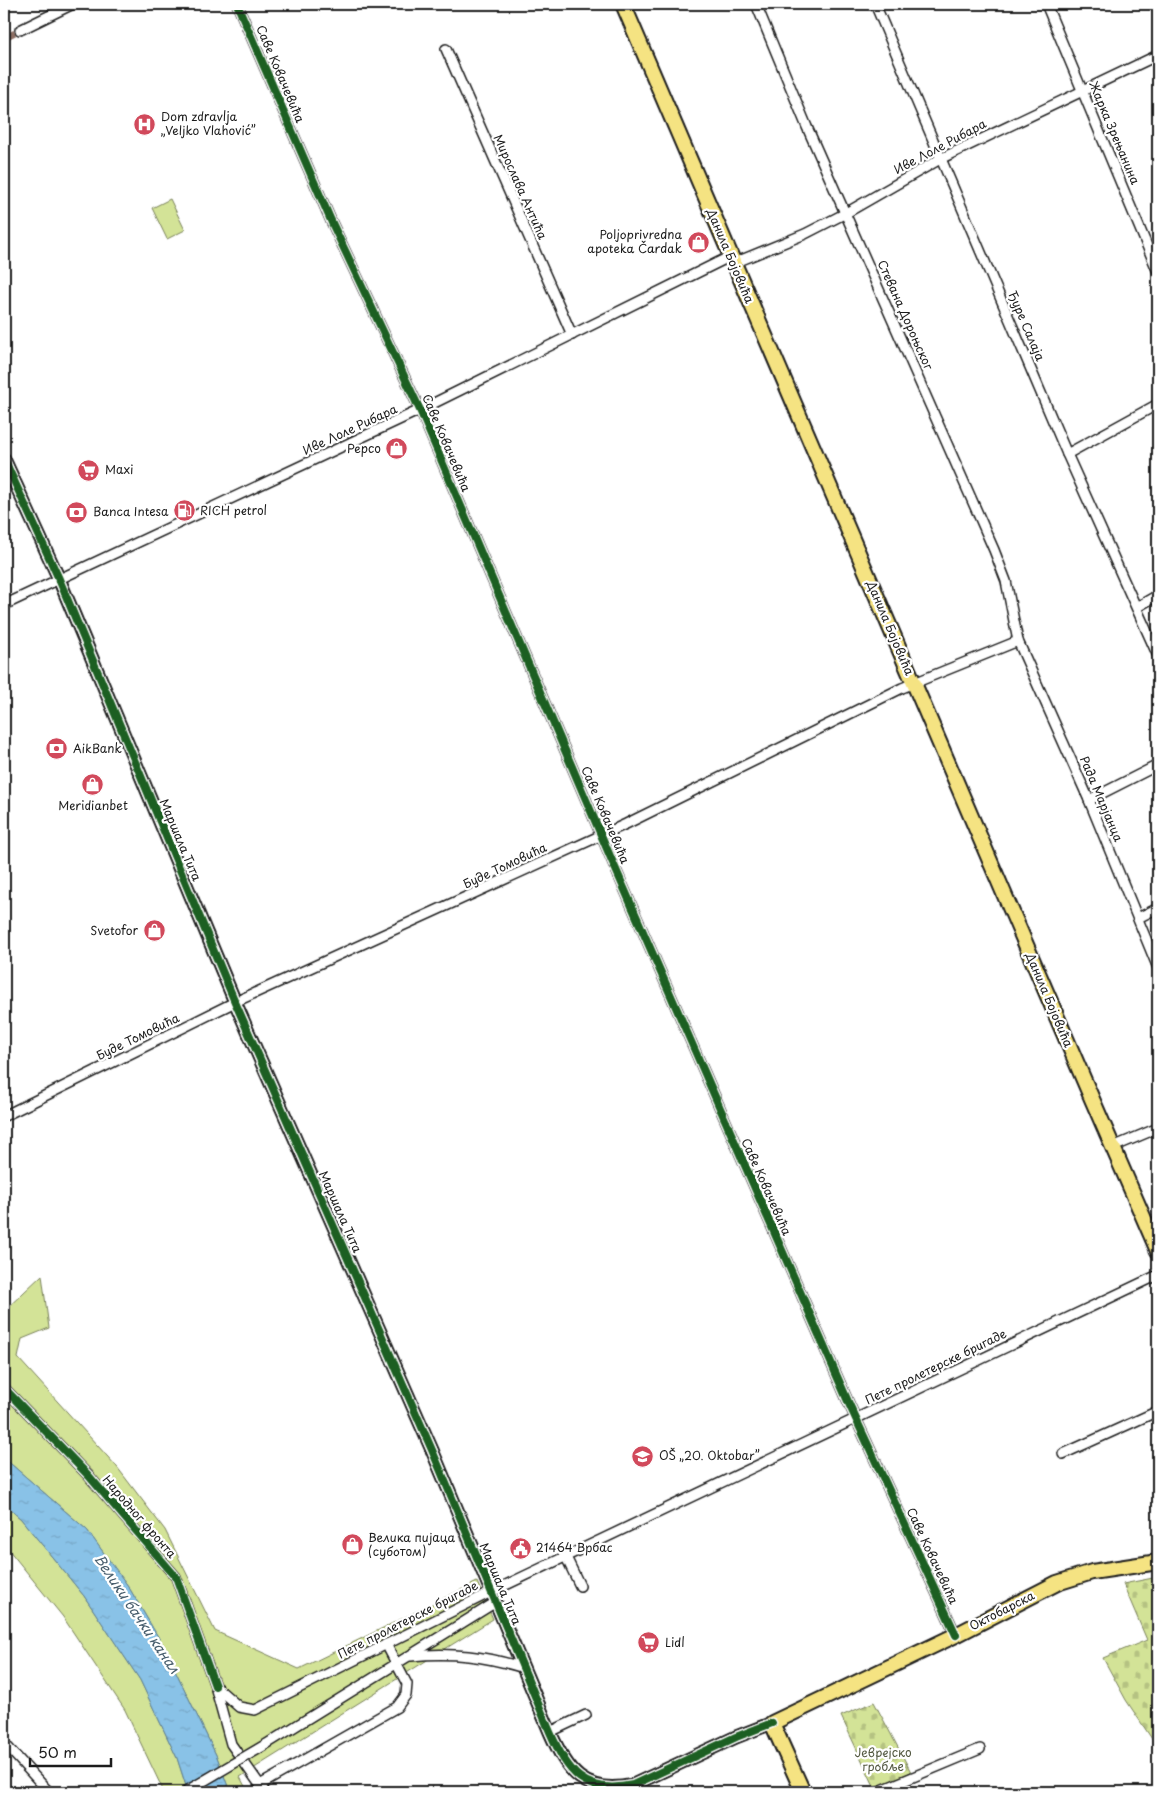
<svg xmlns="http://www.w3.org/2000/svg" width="1162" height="1796" font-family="'Playpen Sans',sans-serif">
<defs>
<pattern id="cemetery-stones" width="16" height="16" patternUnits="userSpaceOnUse" patternTransform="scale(1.25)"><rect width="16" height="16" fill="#d3e397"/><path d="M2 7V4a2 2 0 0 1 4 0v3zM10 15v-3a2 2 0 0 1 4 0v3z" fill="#b5c282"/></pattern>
<pattern id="water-ripples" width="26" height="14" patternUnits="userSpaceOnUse" patternTransform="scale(1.25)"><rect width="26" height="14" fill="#89c2e7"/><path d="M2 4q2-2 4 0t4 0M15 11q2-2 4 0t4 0" fill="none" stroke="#76a6c6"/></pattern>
</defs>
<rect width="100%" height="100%" fill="#fff"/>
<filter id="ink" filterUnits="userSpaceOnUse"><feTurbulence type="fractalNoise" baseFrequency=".02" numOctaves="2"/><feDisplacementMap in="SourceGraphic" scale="10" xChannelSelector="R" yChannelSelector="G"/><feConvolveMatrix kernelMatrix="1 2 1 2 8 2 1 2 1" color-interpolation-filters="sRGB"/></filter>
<g filter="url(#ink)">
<g fill="#d3e397" stroke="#78805a">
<path d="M170,199L185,230L167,239L152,208Z"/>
<path d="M42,1275L49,1328L22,1339L18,1358L117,1467L165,1530L215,1631L299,1669L477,1582L493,1619L240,1777L248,1792H230L217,1757L164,1647L128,1586L87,1530L4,1458V1311Z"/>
<path d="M4,1504L21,1519L84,1596L140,1680L177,1758L188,1792H160L163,1790L125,1710L63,1617L4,1544Z"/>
</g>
<g fill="url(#cemetery-stones)" stroke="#78805a">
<path d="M1158,1577V1748L1126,1700L1103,1658L1147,1640L1123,1584Z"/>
<path d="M874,1702L911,1772L875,1788L841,1716Z"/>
</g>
<path fill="url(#water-ripples)" stroke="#5d8096" d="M4,1458L87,1530L128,1586L164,1647L217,1757L230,1792H188L177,1758L140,1680L84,1596L21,1519L4,1504Z"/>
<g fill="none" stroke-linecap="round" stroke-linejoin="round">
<defs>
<g id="minor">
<path d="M237,4L332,223L420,410L610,856L850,1406L956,1635"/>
<path d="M756,4L807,127L994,550L1006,581L1018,641L1089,800L1158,968"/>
<path d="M875,4L1067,454L1158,656"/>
<path d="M1046,4L1158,272"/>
<path d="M20,30L73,4"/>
<path d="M446,49L572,335"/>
<path d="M734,263L805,234L846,213L940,159L1158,55"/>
<path d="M1067,454L1158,404"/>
<path d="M4,605L420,410L731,256"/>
<path d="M1137,607L1158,595"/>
<path d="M1089,800L1158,765"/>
<path d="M1138,918L1158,908"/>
<path d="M4,1116L235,1002L626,824L902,688L1018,641"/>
<path d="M1113,1147L1158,1128"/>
<path d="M4,1388L88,1475L176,1577L215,1686L231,1744L265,1792"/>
<path d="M1063,1454L1158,1411"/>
<path d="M566,1557L580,1586"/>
<path d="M411,1656C452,1652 485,1656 524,1668"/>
<path d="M215,1686L239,1707L255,1710L491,1592L1158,1275"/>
<path d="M550,1732L586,1715"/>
<path d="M4,1743L49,1792"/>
<path d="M265,1745L496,1602"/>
<path d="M260,1785L397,1707L406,1695L407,1684L386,1644"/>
<path d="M877,1792L980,1749"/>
</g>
<path id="tertiary" d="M4,459L59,579L235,1002L432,1450L550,1732C567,1771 584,1796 633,1785L736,1737L772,1723"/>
<g id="primary">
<path d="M623,4L1092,1099L1158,1251"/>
<path d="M803,1792L772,1723L956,1635L1057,1583L1092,1572L1158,1562"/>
</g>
</defs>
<use href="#minor" stroke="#1c1c1c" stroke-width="12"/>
<use href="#tertiary" stroke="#1c1c1c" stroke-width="15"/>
<use href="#primary" stroke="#1c1c1c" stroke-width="18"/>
<use href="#minor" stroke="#fff" stroke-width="9"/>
<use href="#tertiary" stroke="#fff" stroke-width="11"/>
<use href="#primary" stroke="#f5e382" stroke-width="14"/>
<defs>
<path id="minor-bridge" d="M185,1792L265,1745"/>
</defs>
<use href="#minor-bridge" stroke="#1c1c1c" stroke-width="12" stroke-linecap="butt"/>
<use href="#minor-bridge" stroke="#fff" stroke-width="9"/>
<path stroke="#8d6e63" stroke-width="6" stroke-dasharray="12 6" stroke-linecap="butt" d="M4,38L20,30"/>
<defs>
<g id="cycleway">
<path d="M237,4L332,223L420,410L610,856L850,1406L956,1635"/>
<path d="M4,459L59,579L235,1002L432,1450L550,1732C567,1771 584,1796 633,1785L736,1737L772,1723"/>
<path d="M4,1388L88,1475L176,1577L215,1686"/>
</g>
</defs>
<use href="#cycleway" stroke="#fff" stroke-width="11"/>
<use href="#cycleway" stroke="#1b5e20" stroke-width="8"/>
</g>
</g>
<defs>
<symbol id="hospital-disc" viewBox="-11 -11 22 22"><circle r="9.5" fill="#d1495b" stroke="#fff"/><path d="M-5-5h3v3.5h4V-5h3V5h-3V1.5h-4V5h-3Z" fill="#fff"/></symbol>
<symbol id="shop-disc" viewBox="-11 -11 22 22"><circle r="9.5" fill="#d1495b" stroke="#fff"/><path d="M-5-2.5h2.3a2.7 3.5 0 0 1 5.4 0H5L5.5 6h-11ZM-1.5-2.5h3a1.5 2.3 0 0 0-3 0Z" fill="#fff"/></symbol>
<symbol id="supermarket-disc" viewBox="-11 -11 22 22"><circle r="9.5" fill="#d1495b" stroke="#fff"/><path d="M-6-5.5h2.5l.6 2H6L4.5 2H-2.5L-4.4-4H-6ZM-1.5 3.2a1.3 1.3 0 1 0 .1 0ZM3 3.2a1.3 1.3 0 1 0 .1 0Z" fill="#fff"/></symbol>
<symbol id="fuel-disc" viewBox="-11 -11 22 22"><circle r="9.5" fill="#d1495b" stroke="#fff"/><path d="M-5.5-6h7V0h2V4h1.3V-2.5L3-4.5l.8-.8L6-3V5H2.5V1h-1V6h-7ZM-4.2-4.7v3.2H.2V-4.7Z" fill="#fff"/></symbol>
<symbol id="bank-disc" viewBox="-11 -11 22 22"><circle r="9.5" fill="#d1495b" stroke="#fff"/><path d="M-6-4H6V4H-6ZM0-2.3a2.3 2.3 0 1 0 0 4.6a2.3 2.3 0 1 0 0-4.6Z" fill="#fff"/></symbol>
<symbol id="school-disc" viewBox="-11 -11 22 22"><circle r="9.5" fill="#d1495b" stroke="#fff"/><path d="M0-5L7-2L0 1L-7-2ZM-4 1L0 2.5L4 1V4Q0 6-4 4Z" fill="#fff"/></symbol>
<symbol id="civic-disc" viewBox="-11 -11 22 22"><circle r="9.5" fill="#d1495b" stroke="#fff"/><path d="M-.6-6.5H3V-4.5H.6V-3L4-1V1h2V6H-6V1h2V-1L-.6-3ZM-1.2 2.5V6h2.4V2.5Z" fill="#fff"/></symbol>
</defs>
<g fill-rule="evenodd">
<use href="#hospital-disc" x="132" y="112" width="25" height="25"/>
<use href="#shop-disc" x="686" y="230" width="25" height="25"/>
<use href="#shop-disc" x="384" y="436" width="25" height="25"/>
<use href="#supermarket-disc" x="76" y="458" width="25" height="25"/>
<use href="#fuel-disc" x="172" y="498" width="25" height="25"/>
<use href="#bank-disc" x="64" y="500" width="25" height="25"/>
<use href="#bank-disc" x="44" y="736" width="25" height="25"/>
<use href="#shop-disc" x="80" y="772" width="25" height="25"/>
<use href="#shop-disc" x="142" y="918" width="25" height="25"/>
<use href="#school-disc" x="630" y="1444" width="25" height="25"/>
<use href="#shop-disc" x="340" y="1532" width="25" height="25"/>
<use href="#civic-disc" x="508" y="1536" width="25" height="25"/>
<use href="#supermarket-disc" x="636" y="1630" width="25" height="25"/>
</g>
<g text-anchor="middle" stroke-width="4.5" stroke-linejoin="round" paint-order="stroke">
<g font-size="12" fill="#1c1c1c" stroke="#fff">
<text transform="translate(280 74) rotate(67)" y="4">Саве Ковачевића</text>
<text transform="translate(1114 133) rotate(67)" y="4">Жарка Зрењанина</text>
<text transform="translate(940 147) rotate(-28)" y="4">Иве Лоле Рибара</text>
<text transform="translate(520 187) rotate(66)" y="4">Мирослава Антића</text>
<text transform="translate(730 256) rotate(67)" y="4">Данила Бојовића</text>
<text transform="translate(905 315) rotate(66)" y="4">Стевана Дороњског</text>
<text transform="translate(1026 326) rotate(67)" y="4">Ђуре Салаја</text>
<text transform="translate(350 430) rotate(-25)" y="4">Иве Лоле Рибара</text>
<text transform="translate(446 443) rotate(67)" y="4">Саве Ковачевића</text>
<text transform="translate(890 628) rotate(67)" y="4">Данила Бојовића</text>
<text transform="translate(1101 799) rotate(67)" y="4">Рада Марјанца</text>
<text transform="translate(605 815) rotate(67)" y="4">Саве Ковачевића</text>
<text transform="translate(180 840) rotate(67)" y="4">Маршала Тита</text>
<text transform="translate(505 866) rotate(-25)" y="4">Буде Томовића</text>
<text transform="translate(1049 1000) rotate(67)" y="4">Данила Бојовића</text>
<text transform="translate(138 1037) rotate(-26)" y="4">Буде Томовића</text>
<text transform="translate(766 1187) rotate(66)" y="4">Саве Ковачевића</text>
<text transform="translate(340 1212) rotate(66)" y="4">Маршала Тита</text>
<text transform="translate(936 1367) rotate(-26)" y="4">Пете пролетерске бригаде</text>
<text transform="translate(139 1517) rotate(49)" y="4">Народног фронта</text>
<text transform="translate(932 1556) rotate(65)" y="4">Саве Ковачевића</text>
<text transform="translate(500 1584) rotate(67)" y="4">Маршала Тита</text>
<text transform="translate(1002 1611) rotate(-27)" y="4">Октобарска</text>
<text transform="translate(408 1620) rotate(-27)" y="4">Пете пролетерске бригаде</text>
</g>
<g font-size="12" fill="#1c1c1c" stroke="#fff" text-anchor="start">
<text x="161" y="121">Dom zdravlja<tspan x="161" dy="14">„Veljko Vlahović”</tspan></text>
<text x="682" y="239" text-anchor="end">Poljoprivredna<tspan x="682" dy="14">apoteka Čardak</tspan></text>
<text x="381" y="453" text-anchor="end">Pepco</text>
<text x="105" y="474">Maxi</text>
<text x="200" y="515">RICH petrol</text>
<text x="93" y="516">Banca Intesa</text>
<text x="73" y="753">AikBank</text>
<text x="93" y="810" text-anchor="middle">Meridianbet</text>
<text x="138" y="935" text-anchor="end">Svetofor</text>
<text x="659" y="1460">OŠ „20. Oktobar”</text>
<text x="368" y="1542">Велика пијаца<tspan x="368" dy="14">(суботом)</tspan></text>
<text x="536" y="1552">21464 Врбас</text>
<text x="665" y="1647">Lidl</text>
</g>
<g font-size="12" fill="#535841" stroke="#fff">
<text x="883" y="1757">Јеврејско<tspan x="883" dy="14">гробље</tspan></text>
</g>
<g font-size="14" font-style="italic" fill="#485e6d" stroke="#fff">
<text transform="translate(137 1614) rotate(56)" y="5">Велики бачки канал</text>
</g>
</g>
<rect width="1162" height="1796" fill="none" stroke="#fff" stroke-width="20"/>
<rect x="10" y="10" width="1142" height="1776" fill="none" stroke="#1c1c1c" stroke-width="2" filter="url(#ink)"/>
<path d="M30 1758v8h81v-8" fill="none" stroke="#1c1c1c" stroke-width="2.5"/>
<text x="38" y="1758" font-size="15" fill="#1c1c1c" stroke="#ffffff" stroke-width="4" paint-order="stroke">50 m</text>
</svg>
